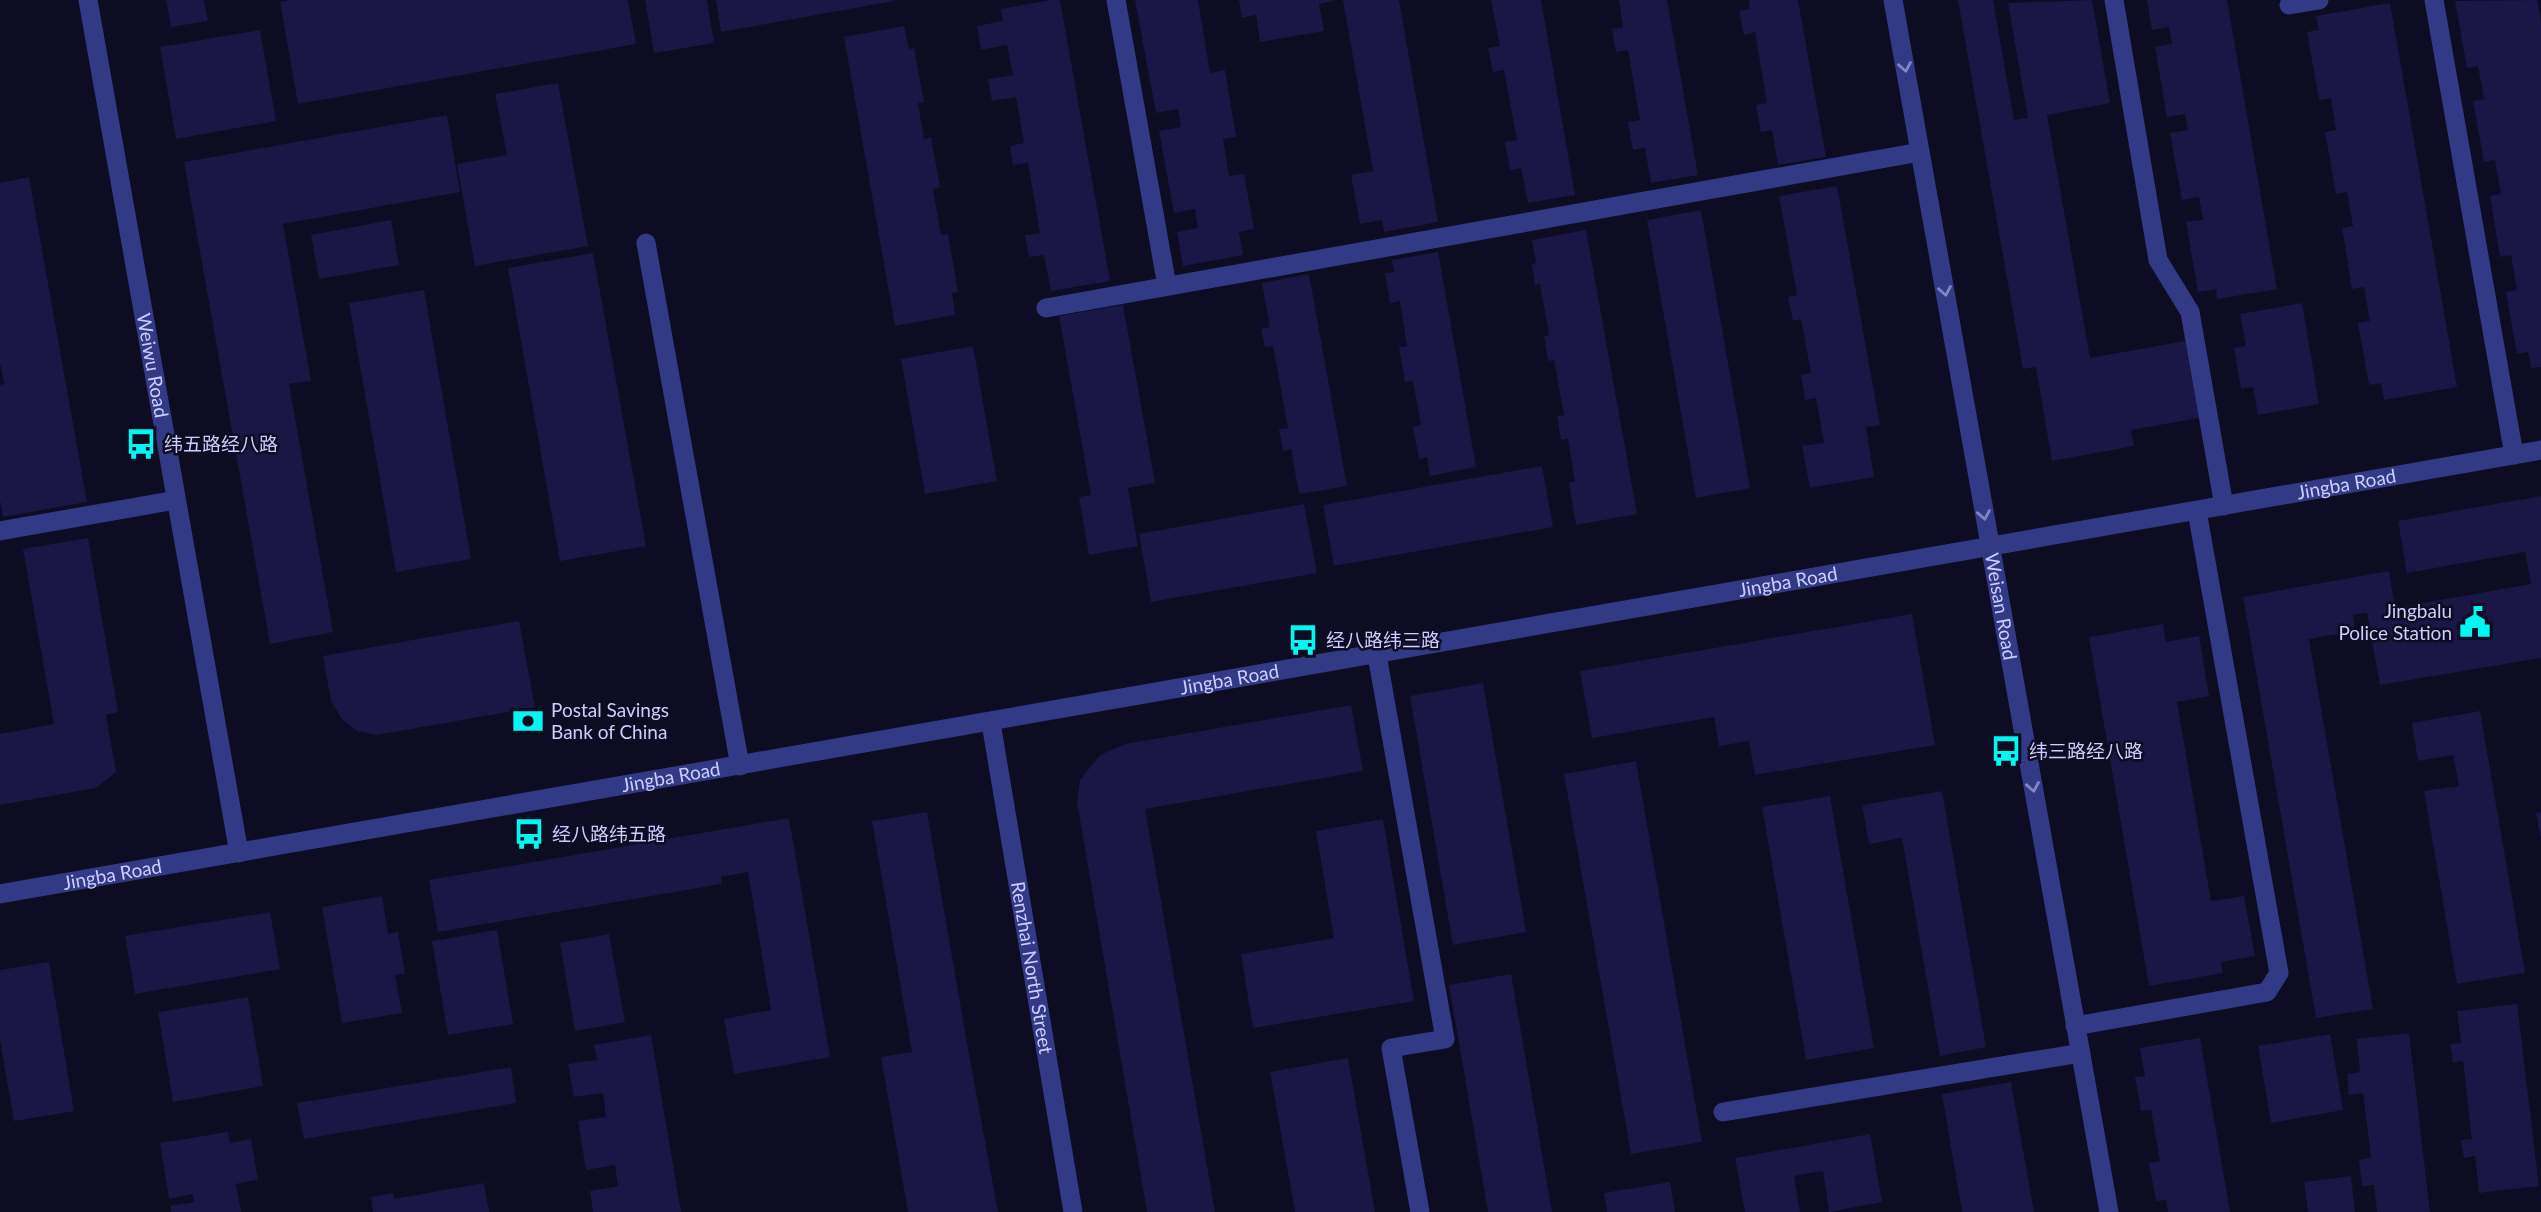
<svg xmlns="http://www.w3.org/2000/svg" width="2541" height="1212" font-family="Lato,'Noto Sans SC',sans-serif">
<rect width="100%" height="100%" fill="#0d0c22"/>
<g fill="#1a1645">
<path d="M166,0H204L208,21L171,27Z"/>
<path d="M292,0H628L636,44L298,104L280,2Z"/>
<path d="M645,0H707L714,43L654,53Z"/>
<path d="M716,0H894V1L721,32Z"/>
<path d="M1051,0H1060L1110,281L1051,291L1044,255L1029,257L1025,235L1040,233L1028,163L1013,165L1010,146L1024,143L1016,97L992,101L988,79L1013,75L1007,45L981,50L977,26L1003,21L1001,9Z"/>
<path d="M1135,0H1198L1210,73L1225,70L1236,137L1223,139L1229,176L1244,174L1254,229L1239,232L1243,255L1183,266L1177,232L1198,228L1195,209L1174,213L1159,131L1181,127L1178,109L1156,113Z"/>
<path d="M1239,0H1333L1334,1L1319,4L1324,31L1260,42L1256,15L1242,18Z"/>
<path d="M1343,0H1399L1438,222L1384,232L1382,220L1360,224L1351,175L1373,171Z"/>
<path d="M1491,0H1541L1575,195L1528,203L1521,168L1510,170L1505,142L1517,140L1504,70L1493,72L1488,48L1500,46Z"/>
<path d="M1619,0H1667L1698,175L1651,183L1645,148L1633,150L1628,122L1640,120L1628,50L1616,52L1612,29L1623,27Z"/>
<path d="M1749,0H1798L1826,157L1778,165L1772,130L1761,132L1756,105L1767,103L1755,32L1744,35L1739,11L1750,9Z"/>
<path d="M1958,0H1993L2014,120L2028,118L2008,3L2092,0L2110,103L2047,115L2090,358L2185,341L2199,418L2131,430L2134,446L2052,461L2036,367L2023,369Z"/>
<path d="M2147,0H2227L2277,289L2217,299L2216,289L2198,292L2186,222L2203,220L2199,197L2182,200L2170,133L2188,130L2185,114L2167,117L2155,47L2172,44L2169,27L2152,30Z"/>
<path d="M2537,0L2541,22V367L2531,368L2528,352L2517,354L2506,292L2517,290L2511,255L2500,257L2490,196L2501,194L2495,160L2484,162L2473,101L2484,99L2478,66L2467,68L2455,1Z"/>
<path d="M2390,3L2457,387L2384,400L2381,383L2369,385L2358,323L2370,321L2364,287L2352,289L2342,228L2353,226L2347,192L2336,194L2325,132L2336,130L2331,98L2319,100L2307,32L2319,30L2316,16Z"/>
<path d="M904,26L909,49L914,48L924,102L918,103L924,139L931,137L940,187L933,189L941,235L948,234L958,292L952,293L955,315L895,326L844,37Z"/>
<path d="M260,30L276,121L176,139L160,47Z"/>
<path d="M558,83L588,246L475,266L457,164L507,155L495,94Z"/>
<path d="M447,115L460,192L283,224L311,381L289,384L333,632L270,644L184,162Z"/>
<path d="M29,177L87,502L3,517L0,500V385L4,384L0,363V183Z"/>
<path d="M1837,186L1880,425L1866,427L1874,477L1810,488L1802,446L1824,443L1816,398L1805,400L1801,375L1811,373L1801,319L1793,321L1788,297L1797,295L1779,196Z"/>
<path d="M1701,210L1750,488L1696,498L1647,220Z"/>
<path d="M391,220L399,265L319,279L311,235Z"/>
<path d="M1586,230L1637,514L1576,525L1569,483L1575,481L1568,439L1561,440L1557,416L1564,415L1554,360L1548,361L1544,336L1549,335L1540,284L1535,285L1532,264L1536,263L1532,240Z"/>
<path d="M1438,252L1476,467L1430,476L1427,457L1419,459L1413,427L1421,425L1413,381L1405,382L1399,347L1407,346L1400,301L1390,303L1385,273L1394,272L1392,260Z"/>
<path d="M593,253L646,546L560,561L508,268Z"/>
<path d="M1309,274L1347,486L1299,494L1291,449L1283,451L1279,429L1288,428L1273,346L1265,347L1261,329L1270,327L1262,283Z"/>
<path d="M424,290L471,559L396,572L349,303Z"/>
<path d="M2302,303L2319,404L2258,415L2253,387L2241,389L2234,348L2246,346L2240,314Z"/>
<path d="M1123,305L1155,483L1128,488L1138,546L1089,555L1079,497L1091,495L1059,316Z"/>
<path d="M973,346L997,481L925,494L901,359Z"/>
<path d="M1542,466L1553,527L1334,566L1323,505Z"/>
<path d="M2541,496V658L2380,685L2367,613L2353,615L2355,631L2309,639L2373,1009L2316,1018L2243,597L2389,571L2395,608L2531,584L2525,552L2407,573L2398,521Z"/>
<path d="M1304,504L1317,573L1151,602L1139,534Z"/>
<path d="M88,538L118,712L106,715L116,772L96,788L0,805V734L54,724L23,549Z"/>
<path d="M1912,614L1935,745L1755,775L1749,741L1719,746L1714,717L1592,738L1580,671Z"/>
<path d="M519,621L535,707L377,735L357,731L342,719L331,701L323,656Z"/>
<path d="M2163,624L2166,642L2199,636L2209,696L2177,702L2211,901L2244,896L2255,956L2221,962L2223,973L2149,986L2089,637Z"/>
<path d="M1483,683L1526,932L1453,945L1410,696Z"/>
<path d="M1351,705L1363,771L1145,809L1215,1212H1147L1077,802L1080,780L1100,755L1125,744Z"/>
<path d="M2480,711L2525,973L2457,984L2424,791L2459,786L2453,755L2418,761L2412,723Z"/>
<path d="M1636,761L1702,1142L1631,1154L1564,774Z"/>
<path d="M1942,791L1986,1047L1940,1056L1902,838L1869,844L1862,805Z"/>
<path d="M1830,796L1874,1048L1806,1060L1762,807Z"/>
<path d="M927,812L967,1043L998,1212H908L881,1057L912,1052L872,821Z"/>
<path d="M2541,812V836H2540L2536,813Z"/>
<path d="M789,818L830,1057L734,1074L724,1019L771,1010L748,872L721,877L722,884L438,932L429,880Z"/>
<path d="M1383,819L1414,1001L1253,1028L1241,954L1334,938L1316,831Z"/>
<path d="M382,896L388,934L398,932L405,974L395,975L402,1013L342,1023L322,907Z"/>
<path d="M270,912L280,969L135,994L125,936Z"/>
<path d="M497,930L513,1024L448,1035L432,941Z"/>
<path d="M609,934L625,1022L575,1031L560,943Z"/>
<path d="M49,962L74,1111L14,1121L0,1040V970Z"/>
<path d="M1511,974L1552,1212H1488L1449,985Z"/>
<path d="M248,997L263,1086L173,1102L158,1012Z"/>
<path d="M2517,1004L2539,1186L2479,1193L2475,1156L2464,1158L2461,1140L2472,1139L2463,1061L2453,1063L2450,1044L2461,1043L2457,1011Z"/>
<path d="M2409,1033L2430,1212H2377L2374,1185L2362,1186L2359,1160L2371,1158L2363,1093L2349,1095L2347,1074L2360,1072L2357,1039Z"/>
<path d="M2330,1034L2343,1110L2271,1123L2258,1046Z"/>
<path d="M651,1035L681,1212H593L590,1191L618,1186L615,1165L586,1170L578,1121L606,1117L603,1093L574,1097L568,1064L597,1060L594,1045Z"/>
<path d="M2200,1038L2230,1212H2168L2166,1200L2156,1201L2149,1163L2160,1161L2151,1110L2141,1111L2135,1077L2145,1076L2140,1048Z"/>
<path d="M1348,1058L1375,1212H1295L1270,1072Z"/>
<path d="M511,1067L516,1103L304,1139L297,1103Z"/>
<path d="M2011,1082L2034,1212H1962L1942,1094Z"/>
<path d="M228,1132L230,1143L251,1139L258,1180L236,1184L241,1212H171L170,1206L194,1202L193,1194L169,1199L160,1143Z"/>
<path d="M1870,1134L1882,1202L1829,1212L1823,1171L1794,1176L1800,1212H1745L1735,1158Z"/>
<path d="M2351,1176L2355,1212H2308L2304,1182Z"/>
<path d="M1670,1182L1675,1212H1607L1604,1193Z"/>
<path d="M484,1183L489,1212H373L371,1197L393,1193L394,1199Z"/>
</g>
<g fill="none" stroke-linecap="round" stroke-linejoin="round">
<g stroke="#333a85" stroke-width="19">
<path d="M1116,0L1167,286"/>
<path d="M2114,0L2158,260L2190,312L2224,506"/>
<path d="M2434,0L2514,455"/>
<path d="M2289,5L2319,0"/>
<path d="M646,243L740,766"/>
<path d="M1046,308L1920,152"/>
<path d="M0,531L176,500"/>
<path d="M1377,655L1445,1039L1391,1048L1420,1212"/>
<path d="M2075,1026L2267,992L2279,973L2197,511"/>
<path d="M1723,1112L2081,1053"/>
</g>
<g stroke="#333a85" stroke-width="19">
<path id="s1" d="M88,0L239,853"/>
<path id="s2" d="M1893,0L2109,1212"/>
<path id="s3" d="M991,723L1073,1212"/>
</g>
<path stroke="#333a85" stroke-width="19" id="s4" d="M0,894L2541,450"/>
</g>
<defs><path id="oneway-chevron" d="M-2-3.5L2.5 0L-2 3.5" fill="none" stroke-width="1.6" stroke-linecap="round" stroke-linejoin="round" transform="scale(1.75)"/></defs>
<g stroke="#8084c2">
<use href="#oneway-chevron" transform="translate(1905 67) rotate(80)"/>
<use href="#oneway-chevron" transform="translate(1945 291) rotate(80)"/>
<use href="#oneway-chevron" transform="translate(1984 515) rotate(80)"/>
<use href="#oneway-chevron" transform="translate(2033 787) rotate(80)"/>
</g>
<defs>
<symbol id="bus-bare" viewBox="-9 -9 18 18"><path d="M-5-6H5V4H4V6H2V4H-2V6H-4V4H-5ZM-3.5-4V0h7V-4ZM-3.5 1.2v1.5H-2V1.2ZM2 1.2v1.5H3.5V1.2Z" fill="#00f8f3" stroke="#0d0c22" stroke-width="2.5" paint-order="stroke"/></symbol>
<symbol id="civic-bare" viewBox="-9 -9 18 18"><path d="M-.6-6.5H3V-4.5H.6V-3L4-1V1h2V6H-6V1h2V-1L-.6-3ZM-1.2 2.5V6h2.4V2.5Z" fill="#00f8f3" stroke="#0d0c22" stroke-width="2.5" paint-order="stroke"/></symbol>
<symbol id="bank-bare" viewBox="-9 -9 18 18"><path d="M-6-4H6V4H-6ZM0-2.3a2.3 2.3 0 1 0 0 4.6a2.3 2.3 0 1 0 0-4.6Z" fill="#00f8f3" stroke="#0d0c22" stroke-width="2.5" paint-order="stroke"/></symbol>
</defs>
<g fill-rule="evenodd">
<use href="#bus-bare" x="119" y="422" width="44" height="44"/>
<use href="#civic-bare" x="2453" y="600" width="44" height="44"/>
<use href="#bus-bare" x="1281" y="618" width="44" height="44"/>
<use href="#bank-bare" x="506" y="699" width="44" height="44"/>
<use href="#bus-bare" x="1984" y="729" width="44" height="44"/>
<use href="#bus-bare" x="507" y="812" width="44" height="44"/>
</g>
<g text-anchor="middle" stroke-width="5" stroke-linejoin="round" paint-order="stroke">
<g font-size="19" fill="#cdcdff" stroke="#0d0c22">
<text dy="7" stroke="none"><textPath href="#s1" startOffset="371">Weiwu Road</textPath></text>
<text dy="7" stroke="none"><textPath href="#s4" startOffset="2382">Jingba Road</textPath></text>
<text dy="7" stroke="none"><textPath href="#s4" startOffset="1815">Jingba Road</textPath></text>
<text dy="7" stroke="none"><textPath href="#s2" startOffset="616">Weisan Road</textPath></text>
<text dy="7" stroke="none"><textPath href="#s4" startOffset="1248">Jingba Road</textPath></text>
<text dy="7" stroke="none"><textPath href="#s4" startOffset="681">Jingba Road</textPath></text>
<text dy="7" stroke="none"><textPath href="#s4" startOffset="114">Jingba Road</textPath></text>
<text dy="7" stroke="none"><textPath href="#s3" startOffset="248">Renzhai North Street</textPath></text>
</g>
<g font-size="19" fill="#cdcdff" stroke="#0d0c22" text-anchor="start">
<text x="164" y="451">纬五路经八路</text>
<text x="2452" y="618" text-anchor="end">Jingbalu<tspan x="2452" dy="22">Police Station</tspan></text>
<text x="1326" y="647">经八路纬三路</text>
<text x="551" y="717">Postal Savings<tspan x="551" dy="22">Bank of China</tspan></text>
<text x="2029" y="758">纬三路经八路</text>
<text x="552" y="841">经八路纬五路</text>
</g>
</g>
</svg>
